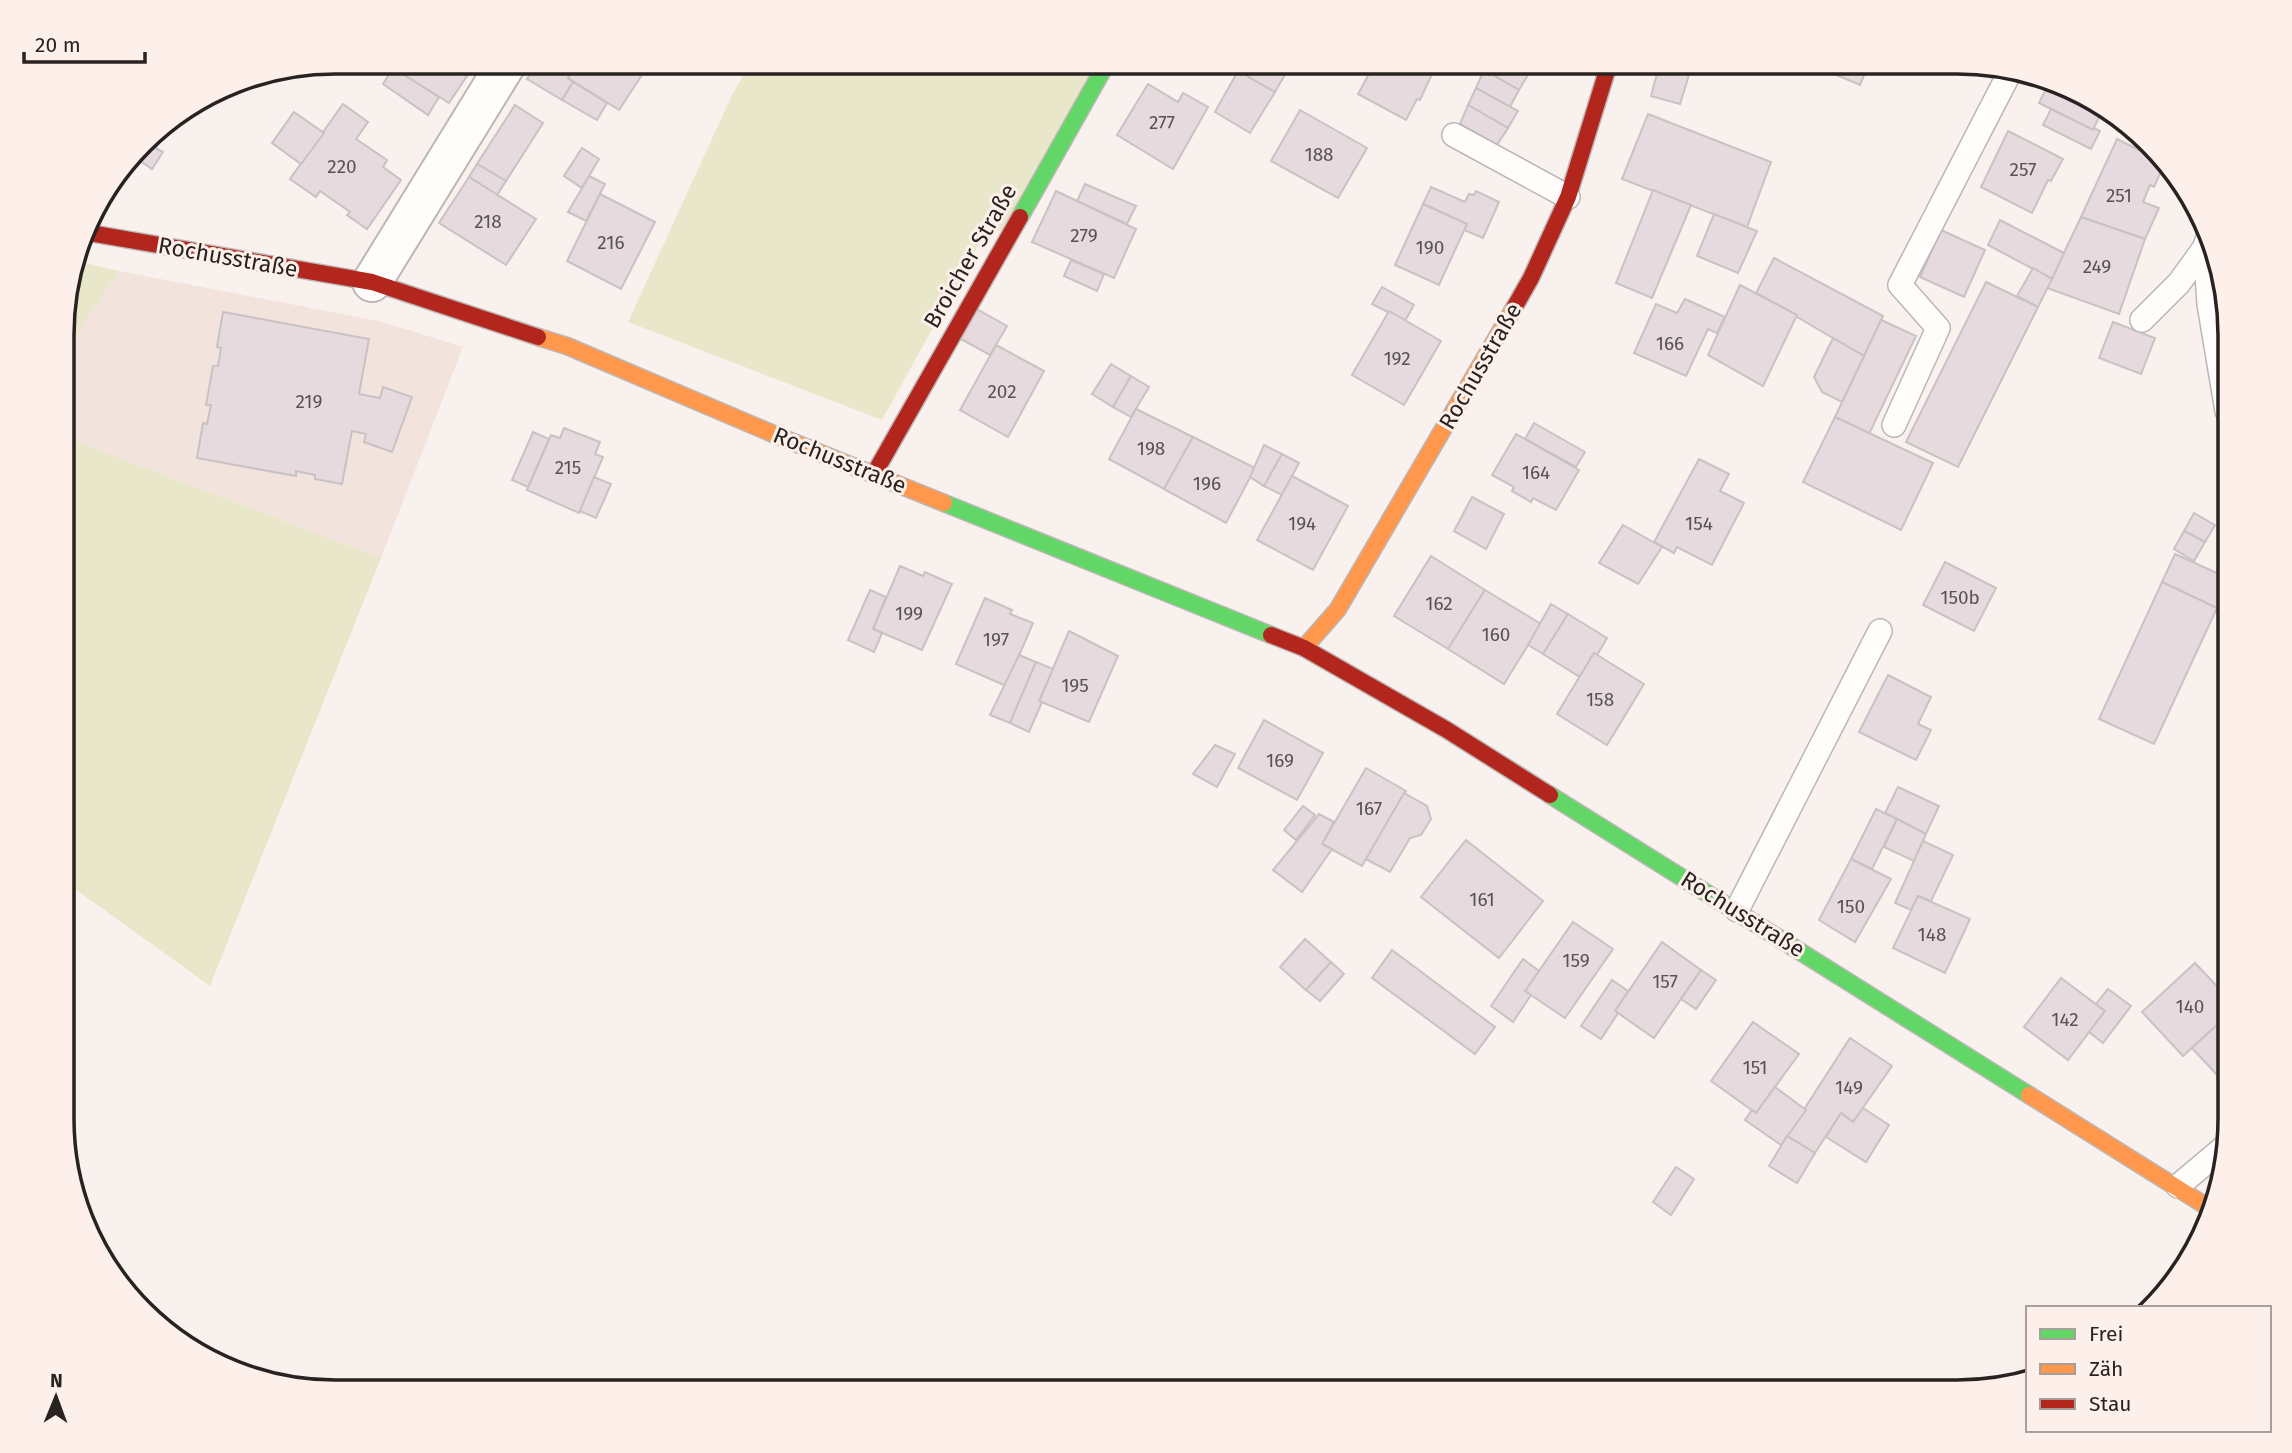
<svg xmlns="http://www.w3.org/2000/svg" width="2292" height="1453" font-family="'Fira Sans',sans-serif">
<rect width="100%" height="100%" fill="#f9f1ee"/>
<path fill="#f2e3dc" d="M119,271L383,322L463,347L381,558L64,437V351Z"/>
<g fill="#e8e7c9">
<path d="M752,61H1099L1003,230L984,235L882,420L628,322L733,93Z"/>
<path d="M75,261L119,271L64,352V299Z"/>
<path d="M64,437L381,558L210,986L64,881Z"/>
</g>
<g fill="#e6dadf" stroke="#c8c2c3" stroke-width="2">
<path d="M387,61H444L467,76L449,103L385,63Z"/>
<path d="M444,61H475L467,76Z"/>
<path d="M539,61H546L569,76L568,78L573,82L562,100L527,79Z"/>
<path d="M579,61H651L619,110L568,78Z"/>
<path d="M1243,61H1293L1275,92L1238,71Z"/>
<path d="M1376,61H1438L1420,100L1417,99L1406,120L1358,94Z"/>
<path d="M1488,61H1509L1529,73L1519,90L1484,70Z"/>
<path d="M1834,61H1870L1860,85L1829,72Z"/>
<path d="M1659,66L1689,75L1680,104L1651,96Z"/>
<path d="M393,68L439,97L428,115L383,84Z"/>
<path d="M1484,70L1519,90L1510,107L1476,88Z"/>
<path d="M1238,71L1275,92L1250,133L1215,112Z"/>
<path d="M2051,79L2105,105L2093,130L2039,103Z"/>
<path d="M573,82L607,103L597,120L562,100Z"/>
<path d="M1148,84L1178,102L1183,93L1208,107L1173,169L1117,135Z"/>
<path d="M1476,88L1518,111L1508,128L1468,105Z"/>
<path d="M343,104L368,122L356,139L387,160L383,167L401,180L367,229L347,215L350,212L320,191L316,197L290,179Z"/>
<path d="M515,105L543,123L506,181L477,164Z"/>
<path d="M1468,105L1508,128L1497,145L1460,124Z"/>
<path d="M2051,109L2093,130L2094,128L2100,131L2091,149L2043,125Z"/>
<path d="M1300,110L1367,148L1338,198L1271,161Z"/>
<path d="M294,112L324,133L301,164L272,143Z"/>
<path d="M178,114L155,149L144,142L154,129Z"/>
<path d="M1648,114L1771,162L1747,227L1622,179Z"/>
<path d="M2008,131L2063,159L2051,181L2048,180L2032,213L1981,187Z"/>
<path d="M2117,139L2157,159L2164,165L2154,187L2150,185L2143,202L2159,208L2145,239L2081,217Z"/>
<path d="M144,142L163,152L152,169L133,156Z"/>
<path d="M582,148L599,159L582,188L564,176Z"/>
<path d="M477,164L506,181L497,195L469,177Z"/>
<path d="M589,176L605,184L586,221L568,212Z"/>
<path d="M469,177L536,219L506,265L439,223Z"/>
<path d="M1085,184L1136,206L1127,224L1077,201Z"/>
<path d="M1431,187L1465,202L1469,194L1474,195L1476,191L1499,202L1483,238L1464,230L1467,224L1423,204Z"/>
<path d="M1653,190L1691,205L1652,298L1616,283Z"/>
<path d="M1056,191L1136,229L1114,278L1032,242Z"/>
<path d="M600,194L655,222L621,289L567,261Z"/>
<path d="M1423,204L1467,224L1439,285L1395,265Z"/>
<path d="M1714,214L1757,231L1738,273L1697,256Z"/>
<path d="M2081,217L2145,239L2119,314L2047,288Z"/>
<path d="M2000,220L2064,253L2052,279L1988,245Z"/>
<path d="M1941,230L1985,250L1964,297L1920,277Z"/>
<path d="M1774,258L1883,316L1864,356L1797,317V315L1756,293Z"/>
<path d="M1071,260L1104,274L1097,291L1064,276Z"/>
<path d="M2033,268L2052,279L2038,307L2017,296Z"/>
<path d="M1986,282L2038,307L1958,467L1906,442Z"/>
<path d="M1740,285L1797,315L1763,386L1708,355Z"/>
<path d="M1382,287L1414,305L1405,321L1372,304Z"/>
<path d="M1685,299L1725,317L1717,333L1708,329L1686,376L1634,353L1656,304L1677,313Z"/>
<path d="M975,308L1007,326L990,355L959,338Z"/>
<path d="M1389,311L1441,341L1404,405L1352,375Z"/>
<path d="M223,312L369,339L359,394L380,398L383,387L412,397L392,452L364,442L366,434L352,431L342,484L315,479V475L296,471V476L197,458L203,423L207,424L211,405H206L213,366H218L221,348L217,347Z"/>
<path d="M1881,320L1916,336L1869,434L1835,417Z"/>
<path d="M2113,322L2155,338L2141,374L2099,358Z"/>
<path d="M1833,338L1864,356L1842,402L1822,392L1814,377Z"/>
<path d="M996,345L1044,371L1008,437L960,410Z"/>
<path d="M1111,364L1131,376L1113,407L1092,394Z"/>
<path d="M1131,376L1149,387L1131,417L1113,407Z"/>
<path d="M1136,409L1193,437L1164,489L1109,459Z"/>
<path d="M1835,417L1933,463L1901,530L1803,482Z"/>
<path d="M1534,423L1585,452L1576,467L1525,439Z"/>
<path d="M564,428L600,442L595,454L603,457L579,513L527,490L551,435L560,438Z"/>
<path d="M533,432L549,439L528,487L512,480Z"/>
<path d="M1516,434L1579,470L1556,510L1533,498L1531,502L1512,491L1514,487L1492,475Z"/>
<path d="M1193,437L1255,468L1226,523L1164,489Z"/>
<path d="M1264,445L1282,454L1264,486L1250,477Z"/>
<path d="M1282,454L1299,463L1282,495L1264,486Z"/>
<path d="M1699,459L1729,474L1720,491L1744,503L1712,565L1677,547L1674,553L1654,542Z"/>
<path d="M1292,476L1348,506L1313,570L1257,540Z"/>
<path d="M594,477L611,484L596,518L580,511Z"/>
<path d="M1472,497L1504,514L1486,549L1454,531Z"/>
<path d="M2194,513L2215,525L2205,542L2184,531Z"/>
<path d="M1623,525L1662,547L1638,584L1599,563Z"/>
<path d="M2184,531L2205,542L2194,561L2174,549Z"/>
<path d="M2175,554L2228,578L2217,608L2162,582Z"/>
<path d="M1431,556L1485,590L1448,649L1394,616Z"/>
<path d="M1945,562L1996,588L1974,631L1923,605Z"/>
<path d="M900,566L923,576L925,572L952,584L922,650L873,629Z"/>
<path d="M2162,582L2217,608L2154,744L2099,719Z"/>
<path d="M870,590L886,597L873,629L882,633L874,652L848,640Z"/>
<path d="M1485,590L1541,624L1504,684L1448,649Z"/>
<path d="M985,598L1012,610L1010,614L1033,623L1006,686L956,664Z"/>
<path d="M1551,604L1568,614L1543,654L1528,645Z"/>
<path d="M1568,614L1607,638L1597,655L1594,653L1580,677L1543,654Z"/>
<path d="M1069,631L1118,656L1089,722L1039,701Z"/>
<path d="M1594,653L1644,684L1607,745L1557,714Z"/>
<path d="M1019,655L1036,662L1010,723L990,715Z"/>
<path d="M1036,662L1053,669L1039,701L1042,702L1029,732L1010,723Z"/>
<path d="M1888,675L1931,697L1918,724L1931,730L1916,760L1859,732Z"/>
<path d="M1264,720L1323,753L1297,800L1238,768Z"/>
<path d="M1215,745L1235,754L1217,787L1193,774Z"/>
<path d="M1366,768L1406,791L1362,866L1322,844Z"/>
<path d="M1898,787L1939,806L1926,834L1885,813Z"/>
<path d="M1404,793L1427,806L1431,819L1421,835L1410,838L1390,872L1366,859Z"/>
<path d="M1303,806L1315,815L1296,840L1284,830Z"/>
<path d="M1876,809L1897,819L1872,869L1851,859Z"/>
<path d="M1319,814L1334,822L1322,844L1332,849L1302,892L1273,870Z"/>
<path d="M1897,819L1926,834L1914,861L1884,847Z"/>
<path d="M1466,840L1543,901L1499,958L1421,897Z"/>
<path d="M1923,841L1953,855L1931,901L1918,896L1911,910L1895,903Z"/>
<path d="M1851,859L1891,879L1855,942L1819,920Z"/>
<path d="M1918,896L1970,919L1945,973L1893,948Z"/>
<path d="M1573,922L1613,949L1565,1018L1525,991Z"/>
<path d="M1305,939L1331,962L1306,990L1280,967Z"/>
<path d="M1662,942L1701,970L1654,1038L1615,1011Z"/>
<path d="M1392,950L1495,1027L1475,1054L1372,978Z"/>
<path d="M1523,959L1539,971L1525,991L1531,995L1513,1022L1491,1006Z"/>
<path d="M1331,962L1344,974L1320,1001L1306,990Z"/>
<path d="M2195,963L2230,1000V1013L2183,1056L2142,1012Z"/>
<path d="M1701,970L1716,980L1696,1009L1681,999Z"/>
<path d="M2061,978L2105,1011L2068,1060L2024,1027Z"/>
<path d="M1612,980L1628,991L1615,1011L1618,1013L1601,1039L1581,1026Z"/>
<path d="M2108,989L2131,1006L2103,1043L2089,1032L2105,1011L2096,1004Z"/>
<path d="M2230,1013V1089L2192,1048Z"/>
<path d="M1753,1022L1799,1054L1756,1113L1711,1081Z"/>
<path d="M1850,1038L1892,1066L1853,1122L1841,1113L1815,1153L1787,1136Z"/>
<path d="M1775,1087L1806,1110L1781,1145L1745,1120L1752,1110L1756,1113Z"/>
<path d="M1863,1108L1889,1125L1866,1162L1826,1137L1841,1113L1853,1122Z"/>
<path d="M1787,1136L1815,1153L1797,1183L1769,1166Z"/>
<path d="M1676,1167L1694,1179L1671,1215L1653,1202Z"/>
</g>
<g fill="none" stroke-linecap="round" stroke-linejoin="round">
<defs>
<g id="lane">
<path d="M1454,135L1568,197"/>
<path d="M2207,240L2205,247L2209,304L2227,411"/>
<path d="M2142,320L2179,283L2205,247"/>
<path d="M1894,425L1938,328L1900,285L2011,70"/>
<path d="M1737,910L1880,631"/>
<path d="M2178,1186L2228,1144"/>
</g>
<path id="street" d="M372,282L508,61"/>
<g id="fast">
<path d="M1020,217L1108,61"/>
<path d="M944,503L1271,635"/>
<path d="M1550,795L2029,1095"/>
</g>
<g id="slow">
<path d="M538,337L567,346L778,436L944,503"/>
<path d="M1304,648L1338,609L1514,308"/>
<path d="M2029,1095L2214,1211"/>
</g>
<g id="jam">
<path d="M84,232L372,282L538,337"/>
<path d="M1514,308L1531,278L1568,197L1610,61"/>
<path d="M874,474L1020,217"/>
<path d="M1271,635L1304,648L1447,730L1550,795"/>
</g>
</defs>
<use href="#lane" stroke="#bcb7b4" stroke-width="26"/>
<use href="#street" stroke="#bcb7b4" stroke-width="42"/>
<use href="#fast" stroke="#bcb7b4" stroke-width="19"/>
<use href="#slow" stroke="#bcb7b4" stroke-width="19"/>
<use href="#jam" stroke="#bcb7b4" stroke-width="19"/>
<use href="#lane" stroke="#fefdfc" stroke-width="23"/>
<use href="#street" stroke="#fefdfc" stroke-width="38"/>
<use href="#fast" stroke="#63d668" stroke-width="16"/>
<use href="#slow" stroke="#ff974d" stroke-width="16"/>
<use href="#jam" stroke="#b3261e" stroke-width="16"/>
</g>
<g text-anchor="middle" stroke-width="6" stroke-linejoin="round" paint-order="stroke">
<g font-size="19" fill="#585252">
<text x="1162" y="129">277</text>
<text x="1319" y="161">188</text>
<text x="342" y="173">220</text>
<text x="2023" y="176">257</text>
<text x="2119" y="202">251</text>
<text x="488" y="228">218</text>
<text x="1084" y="242">279</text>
<text x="611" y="249">216</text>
<text x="1430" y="254">190</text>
<text x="2097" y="273">249</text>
<text x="1670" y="350">166</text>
<text x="1397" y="365">192</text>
<text x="1002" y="398">202</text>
<text x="309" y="408">219</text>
<text x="1151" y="455">198</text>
<text x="568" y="474">215</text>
<text x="1536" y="479">164</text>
<text x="1207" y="490">196</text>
<text x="1302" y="530">194</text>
<text x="1699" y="530">154</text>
<text x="1960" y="604">150b</text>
<text x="1439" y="610">162</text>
<text x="909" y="620">199</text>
<text x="1496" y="641">160</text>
<text x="996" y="646">197</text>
<text x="1075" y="692">195</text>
<text x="1600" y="706">158</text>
<text x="1280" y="767">169</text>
<text x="1369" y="815">167</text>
<text x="1482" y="906">161</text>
<text x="1851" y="913">150</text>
<text x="1932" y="941">148</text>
<text x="1576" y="967">159</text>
<text x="1665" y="988">157</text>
<text x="2190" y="1013">140</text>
<text x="2065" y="1026">142</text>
<text x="1755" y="1074">151</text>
<text x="1849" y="1094">149</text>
</g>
<g font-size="23" fill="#282321" stroke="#fdf0ea">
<text transform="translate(970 256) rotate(-60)" y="8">Broicher Straße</text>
<text transform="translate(228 257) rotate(10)" y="8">Rochusstraße</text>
<text transform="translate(1480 366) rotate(-60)" y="8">Rochusstraße</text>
<text transform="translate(840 460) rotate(22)" y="8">Rochusstraße</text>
<text transform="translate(1743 914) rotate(32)" y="8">Rochusstraße</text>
</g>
</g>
<path d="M0 0H2292V1453H0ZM335 74H1957A261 261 0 0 1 2218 335V1119A261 261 0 0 1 1957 1380H335A261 261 0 0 1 74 1119V335A261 261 0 0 1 335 74Z" fill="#fdf0ea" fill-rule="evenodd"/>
<path fill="none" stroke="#282321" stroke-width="3.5" d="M335 74H1957A261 261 0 0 1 2218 335V1119A261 261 0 0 1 1957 1380H335A261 261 0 0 1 74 1119V335A261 261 0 0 1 335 74Z"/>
<rect x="2026" y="1306" width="245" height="126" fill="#fdf0ea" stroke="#a89e9a" stroke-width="2"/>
<rect x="2040" y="1329" width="35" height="10" fill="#63d668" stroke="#a89e9a" stroke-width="2"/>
<text x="2089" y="1341" font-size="21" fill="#282321">Frei</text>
<rect x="2040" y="1364" width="35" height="10" fill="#ff974d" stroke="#a89e9a" stroke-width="2"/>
<text x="2089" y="1376" font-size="21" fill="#282321">Zäh</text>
<rect x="2040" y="1399" width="35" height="10" fill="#b3261e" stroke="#a89e9a" stroke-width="2"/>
<text x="2089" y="1411" font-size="21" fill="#282321">Stau</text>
<g transform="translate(56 1397) rotate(1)" stroke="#fdf0ea" stroke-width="5" paint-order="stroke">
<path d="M0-5L12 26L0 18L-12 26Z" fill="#282321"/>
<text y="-10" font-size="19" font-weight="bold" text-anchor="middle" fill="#282321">N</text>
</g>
<path d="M24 52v10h121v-10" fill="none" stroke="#282321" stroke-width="3.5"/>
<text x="35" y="52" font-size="21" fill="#282321" stroke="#fdf0ea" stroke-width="5" paint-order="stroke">20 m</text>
</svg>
